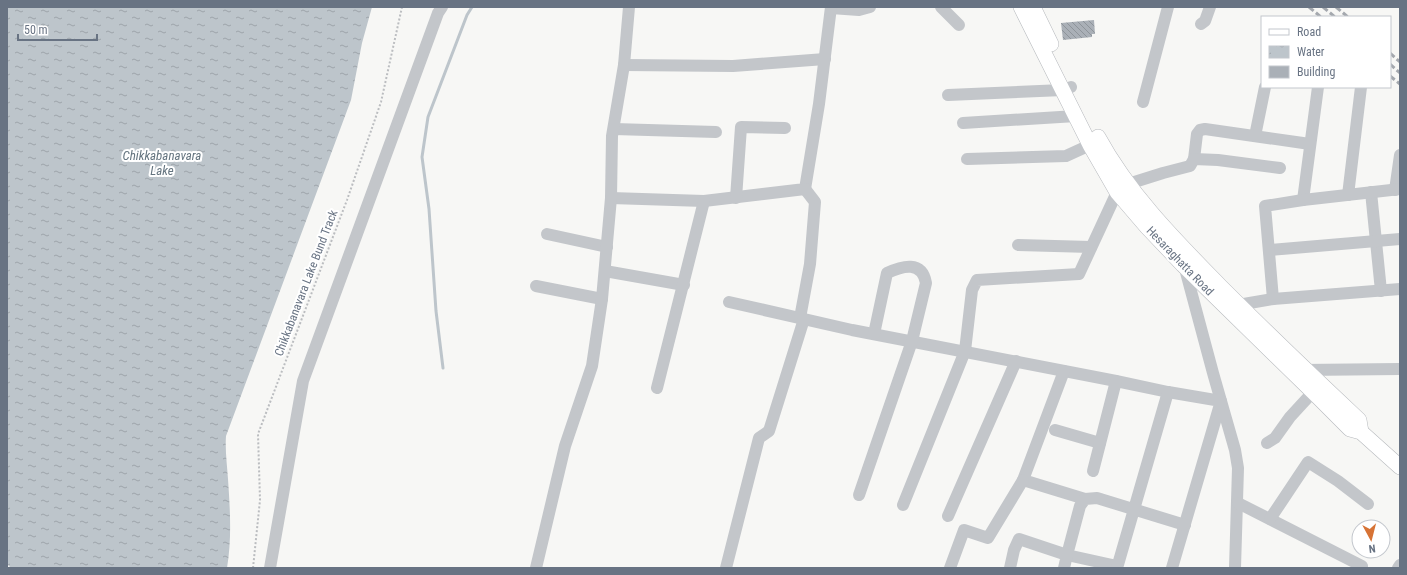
<svg xmlns="http://www.w3.org/2000/svg" width="1407" height="575" font-family="'Roboto Condensed',sans-serif">
<defs>
<pattern id="water-ripples" width="26" height="14" patternUnits="userSpaceOnUse"><rect width="26" height="14" fill="#bdc5cb"/><path d="M2 4q2-2 4 0t4 0M15 11q2-2 4 0t4 0" fill="none" stroke="#9da4aa"/></pattern>
<pattern id="building-back-hatch" width="6" height="6" patternUnits="userSpaceOnUse"><rect width="6" height="6" fill="#aab0b7"/><path d="M-1 5l2 2M0 0l6 6M5-1l2 2" fill="none" stroke="#8e949a"/></pattern>
</defs>
<rect width="100%" height="100%" fill="#f7f7f5"/>
<path fill="url(#water-ripples)" d="M7,7H372L362,43L351,100L226,436C225,450 227,464 228,479C230,508 232,539 227,568H11L7,564Z"/>
<g fill="none" stroke-linecap="round" stroke-linejoin="round">
<path stroke="#bdc5cb" stroke-width="3" d="M443,368L436,311L429,209L422,157L428,117L467,15L472,7"/>
</g>
<path fill="url(#building-back-hatch)" d="M1094,20L1095,34H1092V37L1063,40L1061,23Z"/>
<g fill="none" stroke-linecap="round" stroke-linejoin="round">
<defs>
<g id="major">
<path d="M1021,7L1090,145L1117,192L1147,227L1183,265L1313,392L1350,429L1361,432L1400,467"/>
<path d="M1033,7L1051,44"/>
<path d="M1098,137C1129,194 1175,240 1220,286C1266,332 1312,376 1359,420L1361,432"/>
</g>
</defs>
<use href="#major" stroke="#b6b9bd" stroke-width="16"/>
<path stroke="#bbbdc0" stroke-width="2" stroke-dasharray="2 2" stroke-linecap="butt" d="M253,568L260,500L258,434L347,200L381,102L402,7"/>
<g stroke="#c3c6ca" stroke-width="12">
<path d="M941,7L959,25"/>
<path d="M831,8L859,10L870,7"/>
<path d="M1201,24L1205,21L1210,7"/>
<path d="M624,65L733,66L825,59"/>
<path d="M948,95L1063,90L1071,87"/>
<path d="M1143,102L1168,7"/>
<path d="M963,123L1076,116"/>
<path d="M614,129L716,132"/>
<path d="M1255,136L1265,87"/>
<path d="M967,159L1066,156L1090,145"/>
<path d="M1194,159L1197,134L1200,130L1205,129L1310,144"/>
<path d="M1128,184L1163,173L1190,166L1194,159L1218,160L1280,168"/>
<path d="M1395,190L1400,155"/>
<path d="M1371,192L1381,291"/>
<path d="M1348,195L1361,87"/>
<path d="M611,198L704,201L805,189L819,104L831,7"/>
<path d="M736,198L741,127L785,128"/>
<path d="M1303,200L1318,87"/>
<path d="M547,234L607,247"/>
<path d="M1018,245L1091,247"/>
<path d="M1269,250L1400,239"/>
<path d="M1184,265L1213,373L1235,450L1238,468L1235,568"/>
<path d="M605,271L684,285"/>
<path d="M536,286L602,299"/>
<path d="M1273,299L1265,206L1303,200L1400,189"/>
<path d="M729,302L852,330L1116,381L1168,392L1221,401L1172,568"/>
<path d="M1232,306L1273,299L1400,289"/>
<path d="M800,318L810,264L815,202L805,189"/>
<path d="M1301,370L1400,369"/>
<path d="M1064,371L1023,480L1085,499"/>
<path d="M657,388L704,201"/>
<path d="M1055,430L1100,443"/>
<path d="M1267,443L1275,438L1290,417L1313,392"/>
<path d="M1093,471L1116,381"/>
<path d="M859,495L912,341L926,283C922,260 902,266 887,273L874,334"/>
<path d="M1238,503L1362,566"/>
<path d="M903,505L965,351L972,290L977,280L1079,274L1117,192"/>
<path d="M948,516L1016,361"/>
<path d="M1270,519L1308,462L1338,481L1368,504"/>
<path d="M1117,566L1067,555L1080,506L1085,499L1097,498L1185,525"/>
<path d="M270,568L303,381L438,13L442,7"/>
<path d="M536,568L565,446L592,366L602,299L611,198L612,136L624,65L629,7"/>
<path d="M726,568L759,438L769,431L804,319"/>
<path d="M950,568L964,530L988,538L1023,480"/>
<path d="M1010,568L1014,550L1019,539L1067,555L1064,568"/>
<path d="M1117,568L1168,392"/>
<path d="M1398,568L1400,565"/>
</g>
<use href="#major" stroke="#fff" stroke-width="15"/>
<g stroke="#a4a8ae" stroke-width="3" stroke-dasharray="6 3" stroke-linecap="butt">
<path d="M1309,7L1321,17"/>
<path d="M1323,7L1335,17"/>
<path d="M1336,7L1348,17"/>
<path d="M1390,53L1400,62"/>
<path d="M1390,64L1400,73"/>
<path d="M1390,76L1400,84"/>
</g>
</g>
<g text-anchor="middle" stroke-width="4" stroke-linejoin="round" paint-order="stroke">
<g font-size="12" fill="#687383" stroke="#fff">
<text transform="translate(1180 261) rotate(46)" y="4">Hesaraghatta Road</text>
<text transform="translate(306 283) rotate(-69)" y="4">Chikkabanavara Lake Bund Track</text>
</g>
<g font-size="13" font-style="italic" fill="#64747f" stroke="#fff">
<text x="162" y="160">Chikkabanavara<tspan x="162" dy="15">Lake</tspan></text>
</g>
</g>
<rect width="1407" height="575" fill="none" stroke="#687383" stroke-width="16"/>
<rect x="1261" y="16" width="130" height="72" fill="#ffffff" stroke="#c3c7cd"/>
<rect x="1269" y="29" width="20" height="6" fill="#ffffff" stroke="#c3c7cd"/>
<text x="1297" y="36" font-size="12" fill="#687383">Road</text>
<rect x="1269" y="46" width="20" height="12" fill="url(#water-ripples)" stroke="#c3c7cd"/>
<text x="1297" y="56" font-size="12" fill="#687383">Water</text>
<rect x="1269" y="66" width="20" height="12" fill="#aab0b7" stroke="#c3c7cd"/>
<text x="1297" y="76" font-size="12" fill="#687383">Building</text>
<g transform="translate(1371 539) rotate(173)"><circle r="19" fill="#ffffff" stroke="#c3c7cd"/>
<path d="M0-3L7 15L0 10L-7 15Z" fill="#d77335"/>
<text y="-6" font-size="11" font-weight="bold" text-anchor="middle" fill="#687383">N</text>
</g>
<path d="M18 34v6h79v-6" fill="none" stroke="#687383" stroke-width="2"/>
<text x="24" y="34" font-size="12" fill="#687383" stroke="#ffffff" stroke-width="3" paint-order="stroke">50 m</text>
</svg>
